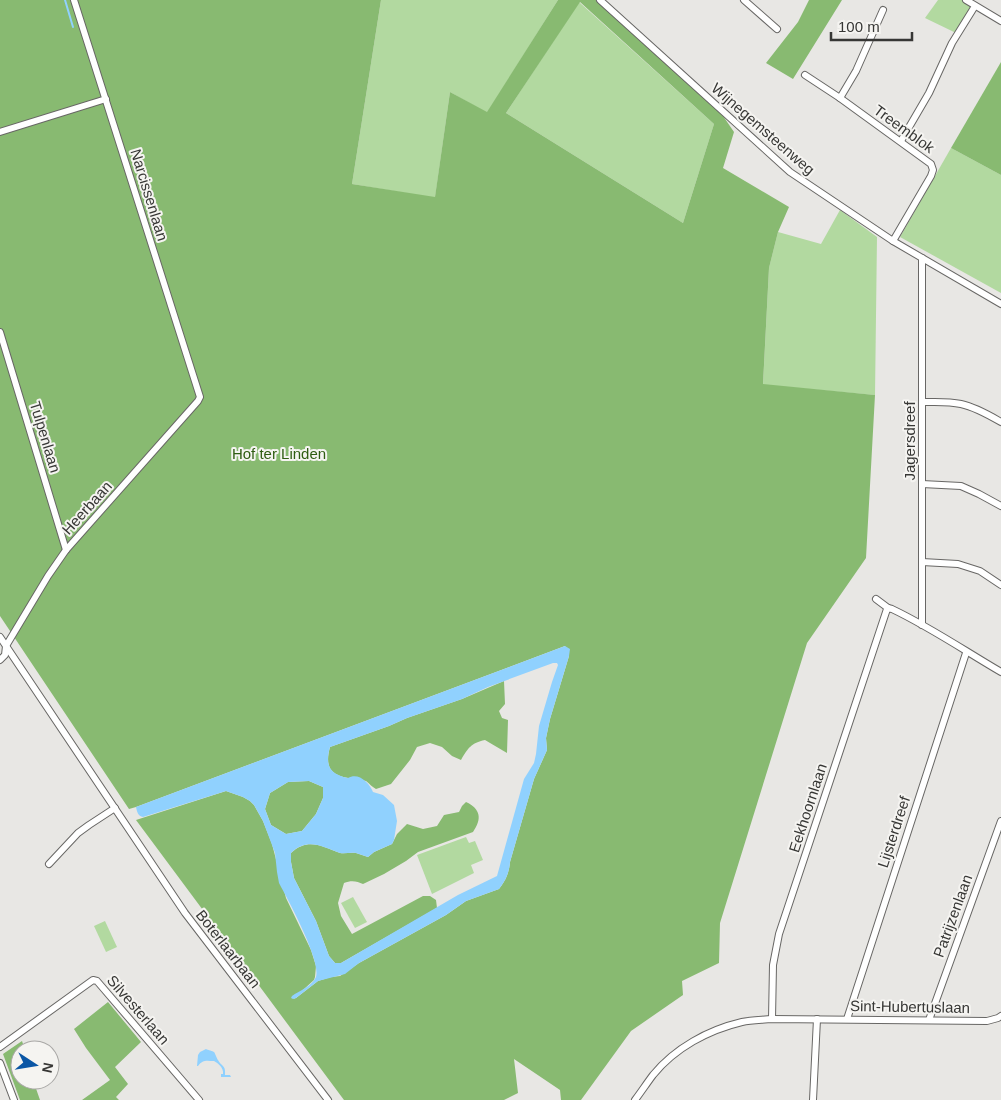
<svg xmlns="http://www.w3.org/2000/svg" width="1001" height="1100" font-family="Arial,sans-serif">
<rect width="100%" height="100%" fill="#e8e7e4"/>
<g fill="#b2d9a0">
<path d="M381,0H558L487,113L450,92L435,198L352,184Z"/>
<path d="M938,0H963L970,5V9L956,33L925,18Z"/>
<path d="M579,2L714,124L683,223L506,113Z"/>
<path d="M951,148L1001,175V293L900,237Z"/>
<path d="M840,210L877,237L875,395L763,385L769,268L778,232L821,244Z"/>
<path d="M466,837L469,843L475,841L483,860L471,865L474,873L432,894L417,855Z"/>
<path d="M353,897L367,922L355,928L341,903Z"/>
<path d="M105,921L117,947L106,952L94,926Z"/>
</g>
<g fill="#88ba71" fill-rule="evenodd">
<path d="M0,0H381L352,184L435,197L450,92L487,112L558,0H597L721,113L734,132L723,168L789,207L778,232L769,268L763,384L875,395L866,558L807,643L720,923L719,963L682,981L683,995L631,1031L581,1100H561L560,1090L514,1059L518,1093L504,1100H344L136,820L226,791L243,797L250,801L254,805L263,821L272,844L286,898L311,950L316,966L315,977L314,980L293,999L296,998L318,981L331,977L340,976L359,963L446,915L466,901L499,889C506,880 509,873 510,862L534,779L547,750L546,738L550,719L569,656L565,646L136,807L129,809L0,616ZM580,2L714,124L683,223L506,113Z"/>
<path d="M809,0H842L793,79L766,63L798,22Z"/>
<path d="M1001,62V175L951,148Z"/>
<path d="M504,681L505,704L499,711L502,718L508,720L507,753L485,740C471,743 468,748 461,760L452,756L442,747L430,743L417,747L410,760L391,784L376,789C372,787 370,784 366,781C363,780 357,780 354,779C332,776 324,770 330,747L389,726L407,718L462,699Z"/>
<path d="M309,781L323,787V798L316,814L302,831L286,834L271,825L265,809L270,793L288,782Z"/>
<path d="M466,802C481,809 482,819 473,832L418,852L406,861L384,874L363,884C357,881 351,880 344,883L338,903L341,916L352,934L423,896H430L436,900L437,908L341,963H335L329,956L316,921L294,878L291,862V853C309,837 322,847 340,853C345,854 351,852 356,853C360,854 364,856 368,857L374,852L392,844L397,834L407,824L423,829L437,826L444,815L459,812L462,806Z"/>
<path d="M108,1002L141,1042L115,1067L128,1084L116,1097L119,1100H82L110,1080L86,1048L74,1029Z"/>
<path d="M22,1041L25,1050H20V1080H33L40,1100H20L3,1054Z"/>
</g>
<g fill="#90d1fe" fill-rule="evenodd">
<path d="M565,646L570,649L569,656L550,719L546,738L547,750L534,779L510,862C509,873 506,880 499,889L466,901L446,915L359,963L345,974L318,981L296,998L293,999L291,998L292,996C299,991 312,986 316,977C321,960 288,900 279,883L277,872L275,853L263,821L254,805L250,801L243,797L226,791L143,817C138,816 137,812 136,807ZM553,663H557L558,665L552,682L539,726L536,754L534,763L524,779L497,876L458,895L341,963H335L329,956L316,921L294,878L291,862V853C308,837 322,847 340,853C345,854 351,852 356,853C360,854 364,856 368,857L374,852L392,844L394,840L397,821L394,805L383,795L373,792C369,782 358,772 348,778C329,774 325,765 330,747L389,726L407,718L462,699L488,687ZM309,781L323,787V798L316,814L302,831L286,834L271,825L265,809L270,793L288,782Z"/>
<path d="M206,1049C208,1050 213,1051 214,1052C215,1053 217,1059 218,1060C222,1067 226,1065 225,1075H230L231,1077H221V1074H223C224,1068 218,1063 214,1061C207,1061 203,1059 198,1066H197L198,1055L200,1052Z"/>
</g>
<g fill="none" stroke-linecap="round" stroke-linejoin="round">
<path stroke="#90d1fe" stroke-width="2" d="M65,0L73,27"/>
<defs>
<g id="minor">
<path d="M600,0L790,172L893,241L1001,304"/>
<path d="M744,0L777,29"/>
<path d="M966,0L1001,21"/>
<path d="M805,75L840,98L931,164L933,170L931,176L893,241"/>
<path d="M840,98L856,71L883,10"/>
<path d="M0,132L106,99"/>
<path d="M901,141L929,93L952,43L975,6"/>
<path d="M0,332L66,550"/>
<path d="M922,402C935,402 948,401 961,404C975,407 989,415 1001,422"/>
<path d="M922,484L961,486L979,494L1001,506"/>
<path d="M922,562L958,564L980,571L1001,585"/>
<path d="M876,599L888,608"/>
<path d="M922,625V258"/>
<path d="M0,637L185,913L328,1100"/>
<path d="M0,660L5,655L6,646L48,576L66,550L198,401L200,397L74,0"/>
<path d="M49,864L78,833L89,825L115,808"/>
<path d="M772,1019L773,965L779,934L887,609L888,608L892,609C930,627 965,651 1001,672"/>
<path d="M847,1019L966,653"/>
<path d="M929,1020L1001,821"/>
<path d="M0,1047L93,980L97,981L199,1100"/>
<path d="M0,1063L14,1100"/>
<path d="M635,1100C641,1092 647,1083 653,1075C675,1048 708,1030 742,1022C751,1020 762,1020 772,1019L987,1021L998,1018L1001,1016"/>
<path d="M813,1100L817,1019"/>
</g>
</defs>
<use href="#minor" stroke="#686765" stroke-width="8"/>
<use href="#minor" stroke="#fff" stroke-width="6"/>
</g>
<g text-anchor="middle" stroke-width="4" stroke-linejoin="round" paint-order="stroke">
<g font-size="15" fill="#373735" stroke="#f5f4f1">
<text transform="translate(763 129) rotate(41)" y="5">Wijnegemsteenweg</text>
<text transform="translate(904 129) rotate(36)" y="5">Treemblok</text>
<text transform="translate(149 195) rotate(73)" y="5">Narcissenlaan</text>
<text transform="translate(45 437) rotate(73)" y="5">Tulpenlaan</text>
<text transform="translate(910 441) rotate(-90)" y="5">Jagersdreef</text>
<text transform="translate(87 508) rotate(-48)" y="5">Heerbaan</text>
<text transform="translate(808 808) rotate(-72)" y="5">Eekhoornlaan</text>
<text transform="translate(894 832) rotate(-72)" y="5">Lijsterdreef</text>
<text transform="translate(953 916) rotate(-70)" y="5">Patrijzenlaan</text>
<text transform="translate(228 949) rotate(52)" y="5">Boterlaarbaan</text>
<text transform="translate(910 1007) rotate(1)" y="5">Sint-Hubertuslaan</text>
<text transform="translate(138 1010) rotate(49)" y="5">Silvesterlaan</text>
</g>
<g font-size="15" fill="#2f5d12" stroke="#f5f4f1">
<text x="279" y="459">Hof ter Linden</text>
</g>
</g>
<g transform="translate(35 1065) rotate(102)"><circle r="24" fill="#f5f4f1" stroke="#a9a8a6"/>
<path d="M0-4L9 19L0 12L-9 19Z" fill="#0b56a5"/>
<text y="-8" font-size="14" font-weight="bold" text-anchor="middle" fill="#373735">N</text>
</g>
<path d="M831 32v8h81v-8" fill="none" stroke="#373735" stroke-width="2.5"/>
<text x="838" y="32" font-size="15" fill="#373735" stroke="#f5f4f1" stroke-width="4" paint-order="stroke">100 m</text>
</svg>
